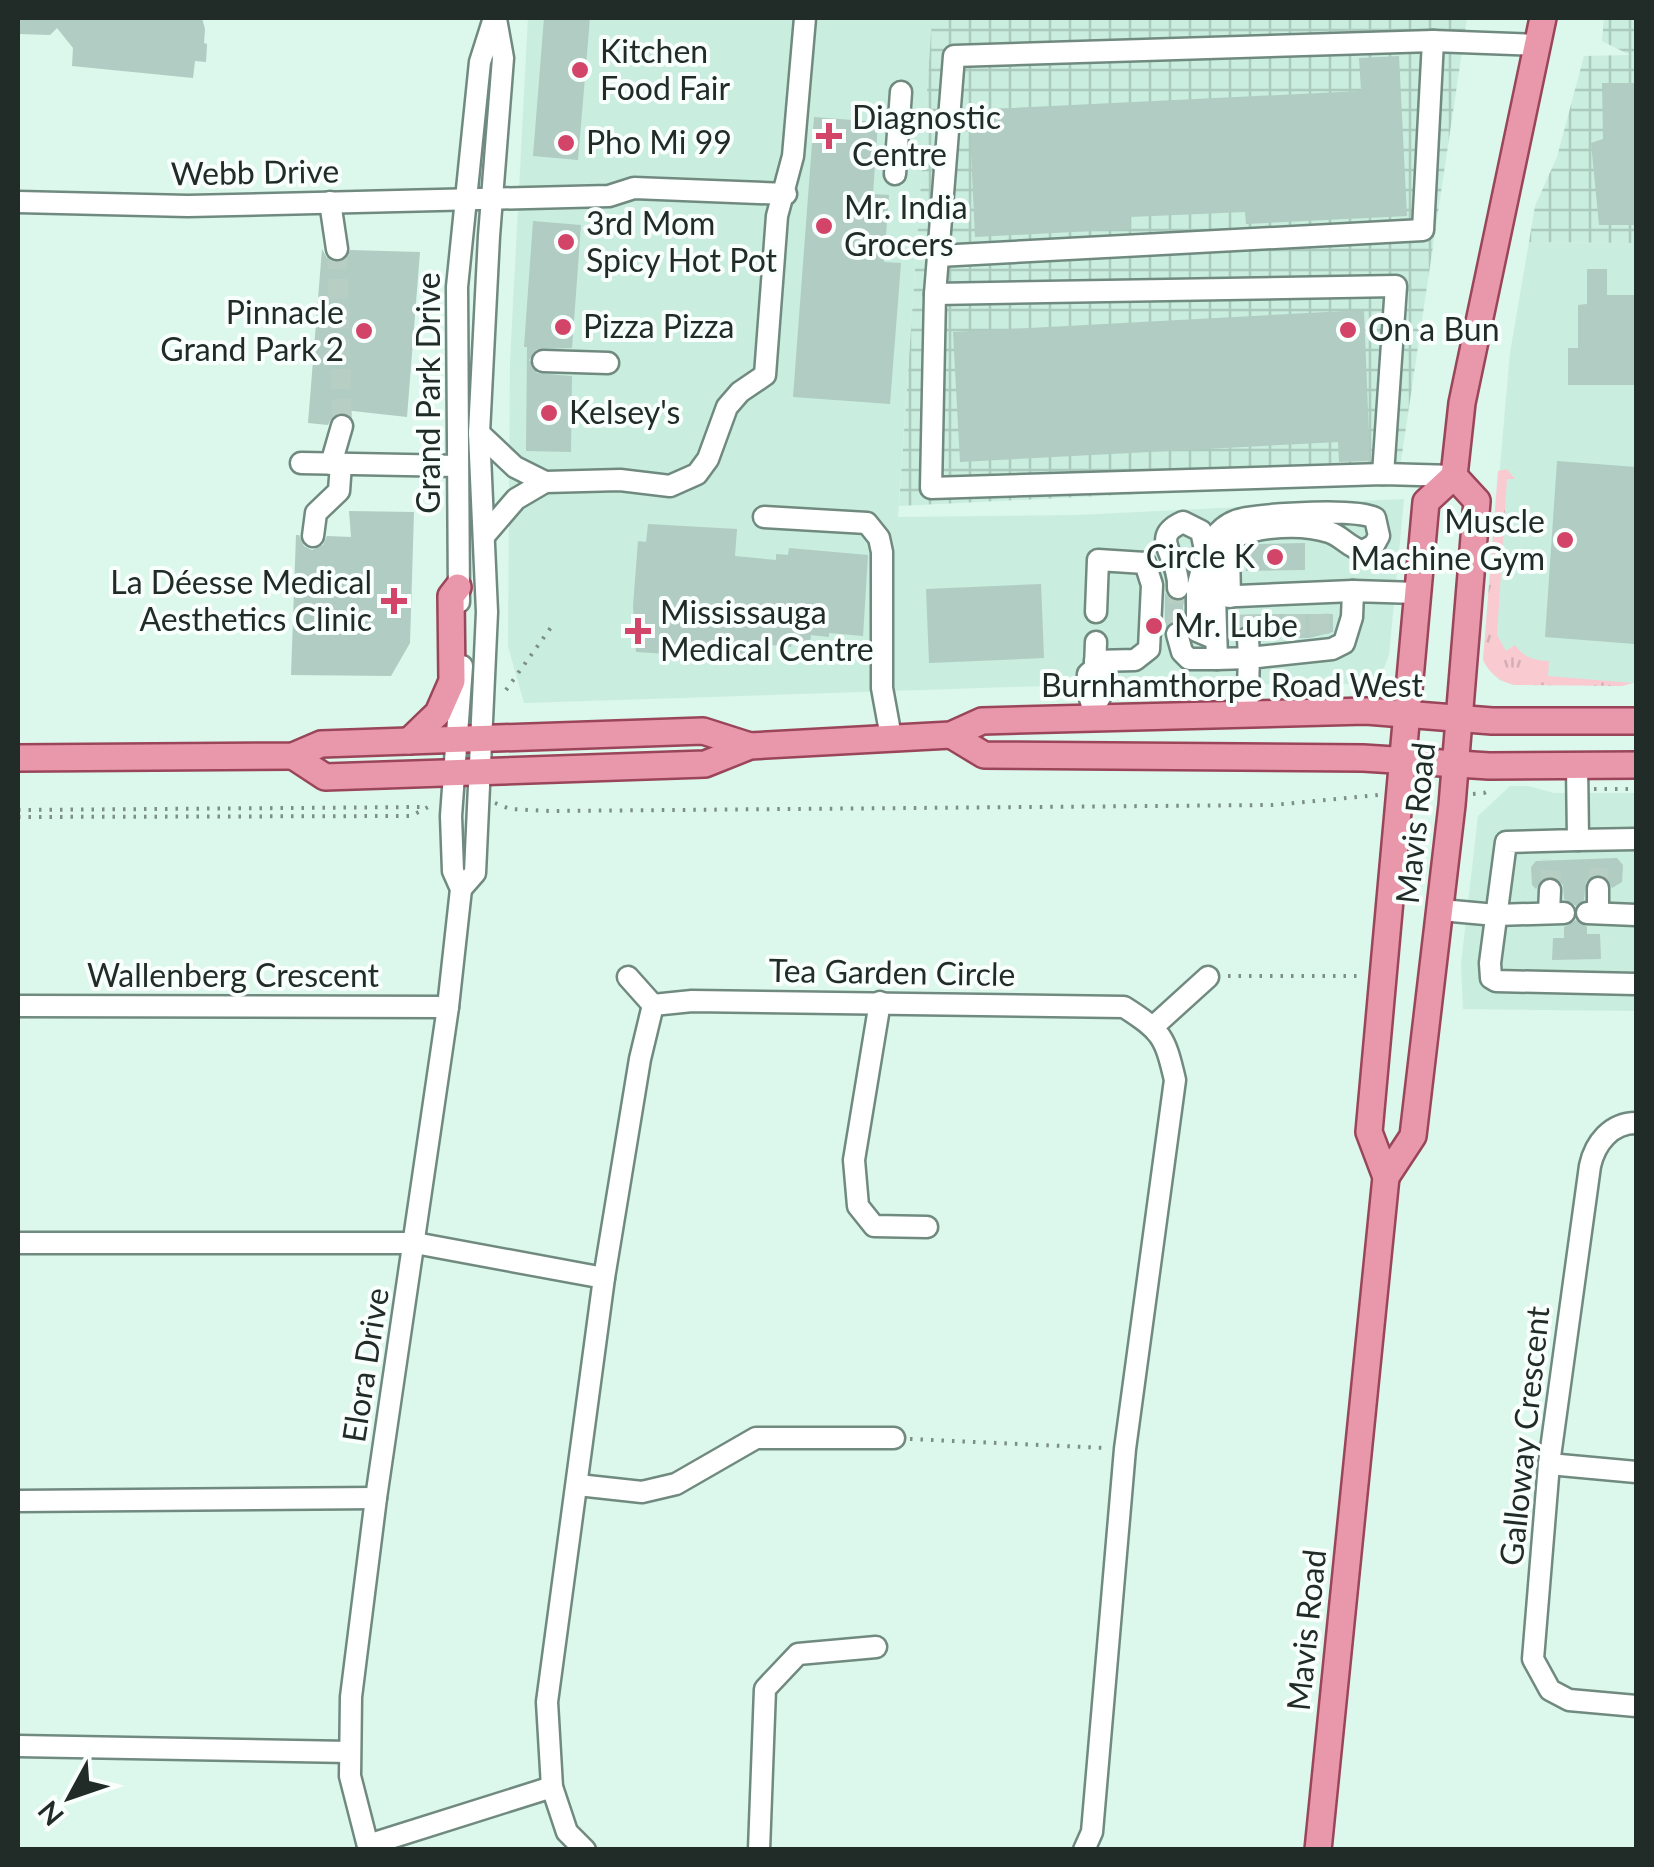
<svg xmlns="http://www.w3.org/2000/svg" width="1654" height="1867" font-family="Lato,sans-serif">
<defs>
<pattern id="industrial-grid" width="8" height="8" patternUnits="userSpaceOnUse" patternTransform="scale(2.5)"><rect width="8" height="8" fill="#c9eddf"/><path d="M0 4h8M4 0v8" fill="none" stroke="#accbbf"/></pattern>
<pattern id="grass-tufts" width="24" height="20" patternUnits="userSpaceOnUse" patternTransform="scale(2.5)"><rect width="24" height="20" fill="#f9cbd1"/><path d="M3 7l-1-3M5 7V3M7 7l1-3M15 17l-1-3M17 17v-4M19 17l1-3" fill="none" stroke="#d5aeb3"/></pattern>
</defs>
<rect width="100%" height="100%" fill="#dcf7ec"/>
<g fill="#c9eddf">
<path d="M528,18H932L898,517L1077,515L1404,499L1389,655L1383,671L1371,681L1360,684L1075,685L524,703L508,646L510,362Z"/>
<path d="M1529,242L1636,243V683L1514,685L1499,680L1483,660L1510,353Z"/>
<path d="M1510,786H1528L1554,793H1636V1011L1463,1009L1461,964L1478,816Z"/>
</g>
<g fill="url(#industrial-grid)">
<path d="M932,18H1467L1398,481L899,506Z"/>
<path d="M1604,18H1636V243L1529,242L1535,206L1557,157L1584,56L1630,55L1602,41Z"/>
</g>
<path fill="url(#grass-tufts)" d="M1507,469L1515,479H1507L1497,635L1506,651L1515,645C1525,658 1533,660 1549,661L1548,676L1633,683L1622,686L1514,685C1499,681 1490,674 1483,660L1498,471Z"/>
<g fill="#b1ccc2">
<path d="M18,18H202L205,29L204,43L207,44L206,62L195,61L193,78L72,66L73,48L57,28L50,35L18,34Z"/>
<path d="M544,18H590L578,160L533,156Z"/>
<path d="M1399,56L1407,216L1246,224L1245,212L1130,217V229L975,237L969,110L1361,91L1359,58Z"/>
<path d="M1602,83H1636V225H1599L1591,143L1603,139Z"/>
<path d="M814,117L878,122L873,194L889,195L884,262L901,263L890,404L793,397Z"/>
<path d="M533,221L581,225L572,348L537,349L529,360L537,373L572,376L571,452L526,451L527,347H524Z"/>
<path d="M322,249L327,258L338,263L346,259L350,250L420,252L407,417L344,410L333,416L328,425L308,423Z"/>
<path d="M1587,269H1607V295H1636V385H1568V348H1578V305L1587,304Z"/>
<path d="M1364,310L1370,461L1339,462L1338,442L960,462L953,332Z"/>
<path d="M1557,461L1636,467L1635,644L1545,637Z"/>
<path d="M349,511L414,512L410,643L391,676L291,675L296,535H299L304,546L312,550L323,545L327,536L351,537Z"/>
<path d="M648,524L737,529L735,556L776,560V554L788,555L789,548L868,555L863,636L829,633V637L811,635L810,643L792,641L791,647L771,645V654L751,652L750,659L636,652L633,606L638,541L646,542Z"/>
<path d="M1305,543V570L1246,571V548L1259,544Z"/>
<path d="M1041,584L1044,658L929,663L926,589Z"/>
<path d="M1165,593L1173,601L1183,600V622L1172,621L1165,629Z"/>
<path d="M1270,614H1333V632L1309,638H1262L1255,626L1246,624L1236,631L1234,638H1230L1229,615Z"/>
<path d="M1617,858L1623,865L1622,882L1612,888L1606,877L1592,876L1586,882L1584,900L1576,906L1564,899L1563,885L1556,878H1543L1536,889L1532,885L1531,867L1536,861Z"/>
<path d="M1576,920L1587,927V934H1600L1601,959L1552,960L1553,938H1564V927Z"/>
</g>
<g fill="none" stroke-linecap="round" stroke-linejoin="round">
<g stroke="#b7cec5" stroke-width="20" stroke-dasharray="20 10" stroke-linecap="butt">
<path d="M337,249L342,426"/>
<path d="M1270,614V638"/>
<path d="M1295,614V638"/>
<path d="M1319,614L1320,638"/>
<path d="M1247,615L1248,638"/>
<path d="M1177,634L1178,588"/>
<path d="M1598,888L1599,858"/>
<path d="M1550,890L1552,860"/>
</g>
<defs>
<g id="minor">
<path d="M895,174L901,92"/>
<path d="M18,202L188,206L609,196L634,188L786,194"/>
<path d="M330,202L337,249"/>
<path d="M938,256L1423,230L1433,41"/>
<path d="M935,294L1396,286L1383,474"/>
<path d="M543,361L608,363"/>
<path d="M479,433L515,467L545,482L620,480L670,486L697,474L708,459L727,407L740,392L765,375L777,216L793,156L805,18"/>
<path d="M301,463L458,466"/>
<path d="M331,464L342,426"/>
<path d="M1454,476L1383,474L931,488L935,294L954,56L1433,41L1536,45"/>
<path d="M764,517L867,523L879,538L882,552V688L891,737"/>
<path d="M485,535L516,499L545,482"/>
<path d="M313,536L316,513L339,491L341,464"/>
<path d="M1178,588C1180,555 1147,538 1183,522L1201,531L1206,554L1197,588V631L1216,639"/>
<path d="M1215,597L1218,533C1226,524 1234,520 1246,518C1272,514 1354,508 1375,518L1379,536L1374,545L1363,551C1349,548 1342,536 1329,532C1301,523 1261,526 1235,537L1229,552L1230,597"/>
<path d="M459,602L457,287L480,62L494,18"/>
<path d="M1177,634L1182,652L1189,659H1217"/>
<path d="M1248,638L1249,658L1217,659L1215,597L1353,591"/>
<path d="M1095,661L1135,660L1149,649L1152,585L1145,563L1098,560L1096,612"/>
<path d="M1093,707C1103,696 1104,689 1103,675L1095,668"/>
<path d="M1247,714L1249,658L1332,649L1344,643L1352,617L1353,591L1417,593"/>
<path d="M1093,717C1094,700 1085,697 1088,674L1095,668L1096,642"/>
<path d="M1577,765L1578,840L1506,842L1490,963L1491,978L1496,981L1636,984"/>
<path d="M1578,840L1636,839"/>
<path d="M1598,888V913"/>
<path d="M461,889L475,873L487,612L479,433L489,236L503,58L496,19"/>
<path d="M1441,910L1496,915L1564,913"/>
<path d="M1549,913L1550,890"/>
<path d="M1587,913L1636,915"/>
<path d="M628,977L653,1005"/>
<path d="M880,1002L854,1160L858,1206L874,1226L927,1227"/>
<path d="M653,1005L692,1001L1124,1007C1162,1031 1165,1037 1175,1080L1125,1449L1092,1832L1084,1850"/>
<path d="M18,1006L448,1007"/>
<path d="M1154,1026L1208,977"/>
<path d="M1636,1123C1611,1123 1595,1143 1590,1166L1549,1464L1533,1659L1550,1690L1569,1700L1636,1706"/>
<path d="M18,1243H415L604,1278"/>
<path d="M1549,1464L1636,1472"/>
<path d="M578,1485L642,1492L676,1484L756,1438H894"/>
<path d="M18,1501L376,1498"/>
<path d="M18,1746L349,1752"/>
<path d="M368,1845L552,1787"/>
<path d="M369,1850L350,1776L351,1697L376,1498L448,1007L461,889L453,871L451,816L462,666"/>
<path d="M585,1850L567,1832L552,1787L547,1702L604,1278L640,1059L653,1005"/>
<path d="M759,1850L765,1689L798,1654L876,1647"/>
</g>
<g id="major">
<path d="M951,735L984,755L1363,758L1489,766L1636,765"/>
<path d="M409,741L438,713L452,681L451,596L458,587"/>
<path d="M293,756L325,777L705,764L750,746L951,735L982,721L1366,711L1492,721H1636"/>
<path d="M18,758L293,756L321,744L703,731L750,746"/>
<path d="M1386,1177L1413,1136L1452,805L1477,501L1454,476"/>
<path d="M1318,1850L1386,1177L1369,1132L1426,502L1454,476L1462,403L1543,18"/>
</g>
</defs>
<use href="#minor" stroke="#718a80" stroke-width="25"/>
<use href="#major" stroke="#9a4559" stroke-width="30"/>
<g stroke="#7c8f87" stroke-width="4" stroke-dasharray="2.5 8" stroke-linecap="butt">
<path d="M506,690L552,626"/>
<path d="M1594,789H1636"/>
<path d="M1473,794L1484,793L1492,789"/>
<path d="M495,803L510,809L550,811L1272,805L1378,795"/>
<path d="M18,810L423,807"/>
<path d="M18,817L411,816L430,806"/>
<path d="M1228,976H1364"/>
<path d="M910,1439L1106,1448"/>
</g>
<use href="#minor" stroke="#fff" stroke-width="20"/>
<use href="#major" stroke="#e998ab" stroke-width="25"/>
</g>
<g fill="#d34469" stroke="#f9fffc" stroke-width="4">
<circle cx="580" cy="70" r="10"/>
<path d="M824 121h10v10h10v10h-10v10h-10v-10h-10v-10h10z"/>
<circle cx="566" cy="143" r="10"/>
<circle cx="824" cy="226" r="10"/>
<circle cx="566" cy="242" r="10"/>
<circle cx="563" cy="327" r="10"/>
<circle cx="1348" cy="330" r="10"/>
<circle cx="364" cy="331" r="10"/>
<circle cx="549" cy="413" r="10"/>
<circle cx="1565" cy="540" r="10"/>
<circle cx="1275" cy="557" r="10"/>
<path d="M389 586h10v10h10v10h-10v10h-10v-10h-10v-10h10z"/>
<circle cx="1154" cy="626" r="10"/>
<path d="M633 616h10v10h10v10h-10v10h-10v-10h-10v-10h10z"/>
</g>
<g text-anchor="middle" stroke-width="8" stroke-linejoin="round" paint-order="stroke">
<g font-size="32" fill="#212c28" stroke="#f9fffc" text-anchor="start">
<text x="600" y="63">Kitchen<tspan x="600" dy="37">Food Fair</tspan></text>
<text x="852" y="129">Diagnostic<tspan x="852" dy="37">Centre</tspan></text>
<text x="586" y="154">Pho Mi 99</text>
<text x="844" y="219">Mr. India<tspan x="844" dy="37">Grocers</tspan></text>
<text x="586" y="235">3rd Mom<tspan x="586" dy="37">Spicy Hot Pot</tspan></text>
<text x="344" y="324" text-anchor="end">Pinnacle<tspan x="344" dy="37">Grand Park 2</tspan></text>
<text x="583" y="338">Pizza Pizza</text>
<text x="1368" y="341">On a Bun</text>
<text x="569" y="424">Kelsey's</text>
<text x="1545" y="533" text-anchor="end">Muscle<tspan x="1545" dy="37">Machine Gym</tspan></text>
<text x="1255" y="568" text-anchor="end">Circle K</text>
<text x="372" y="594" text-anchor="end">La Déesse Medical<tspan x="372" dy="37">Aesthetics Clinic</tspan></text>
<text x="660" y="624">Mississauga<tspan x="660" dy="37">Medical Centre</tspan></text>
<text x="1174" y="637">Mr. Lube</text>
</g>
<g font-size="32" fill="#212c28" stroke="#f9fffc">
<text transform="translate(255 173) rotate(-1)" y="11">Webb Drive</text>
<text transform="translate(429 393) rotate(-90)" y="11">Grand Park Drive</text>
<text x="1232" y="697">Burnhamthorpe Road West</text>
<text transform="translate(1416 823) rotate(-84)" y="11">Mavis Road</text>
<text transform="translate(892 973) rotate(1)" y="11">Tea Garden Circle</text>
<text x="233" y="987">Wallenberg Crescent</text>
<text transform="translate(366 1365) rotate(-81)" y="11">Elora Drive</text>
<text transform="translate(1525 1436) rotate(-84)" y="11">Galloway Crescent</text>
<text transform="translate(1307 1630) rotate(-84)" y="11">Mavis Road</text>
</g>
</g>
<rect width="1654" height="1867" fill="none" stroke="#212c28" stroke-width="40"/>
<g transform="translate(70 1797) rotate(230)" stroke="#f9fffc" stroke-width="8" paint-order="stroke">
<path d="M0-8L18 38L0 25L-18 38Z" fill="#212c28"/>
<text y="-15" font-size="28" font-weight="bold" text-anchor="middle" fill="#212c28">N</text>
</g>
</svg>
